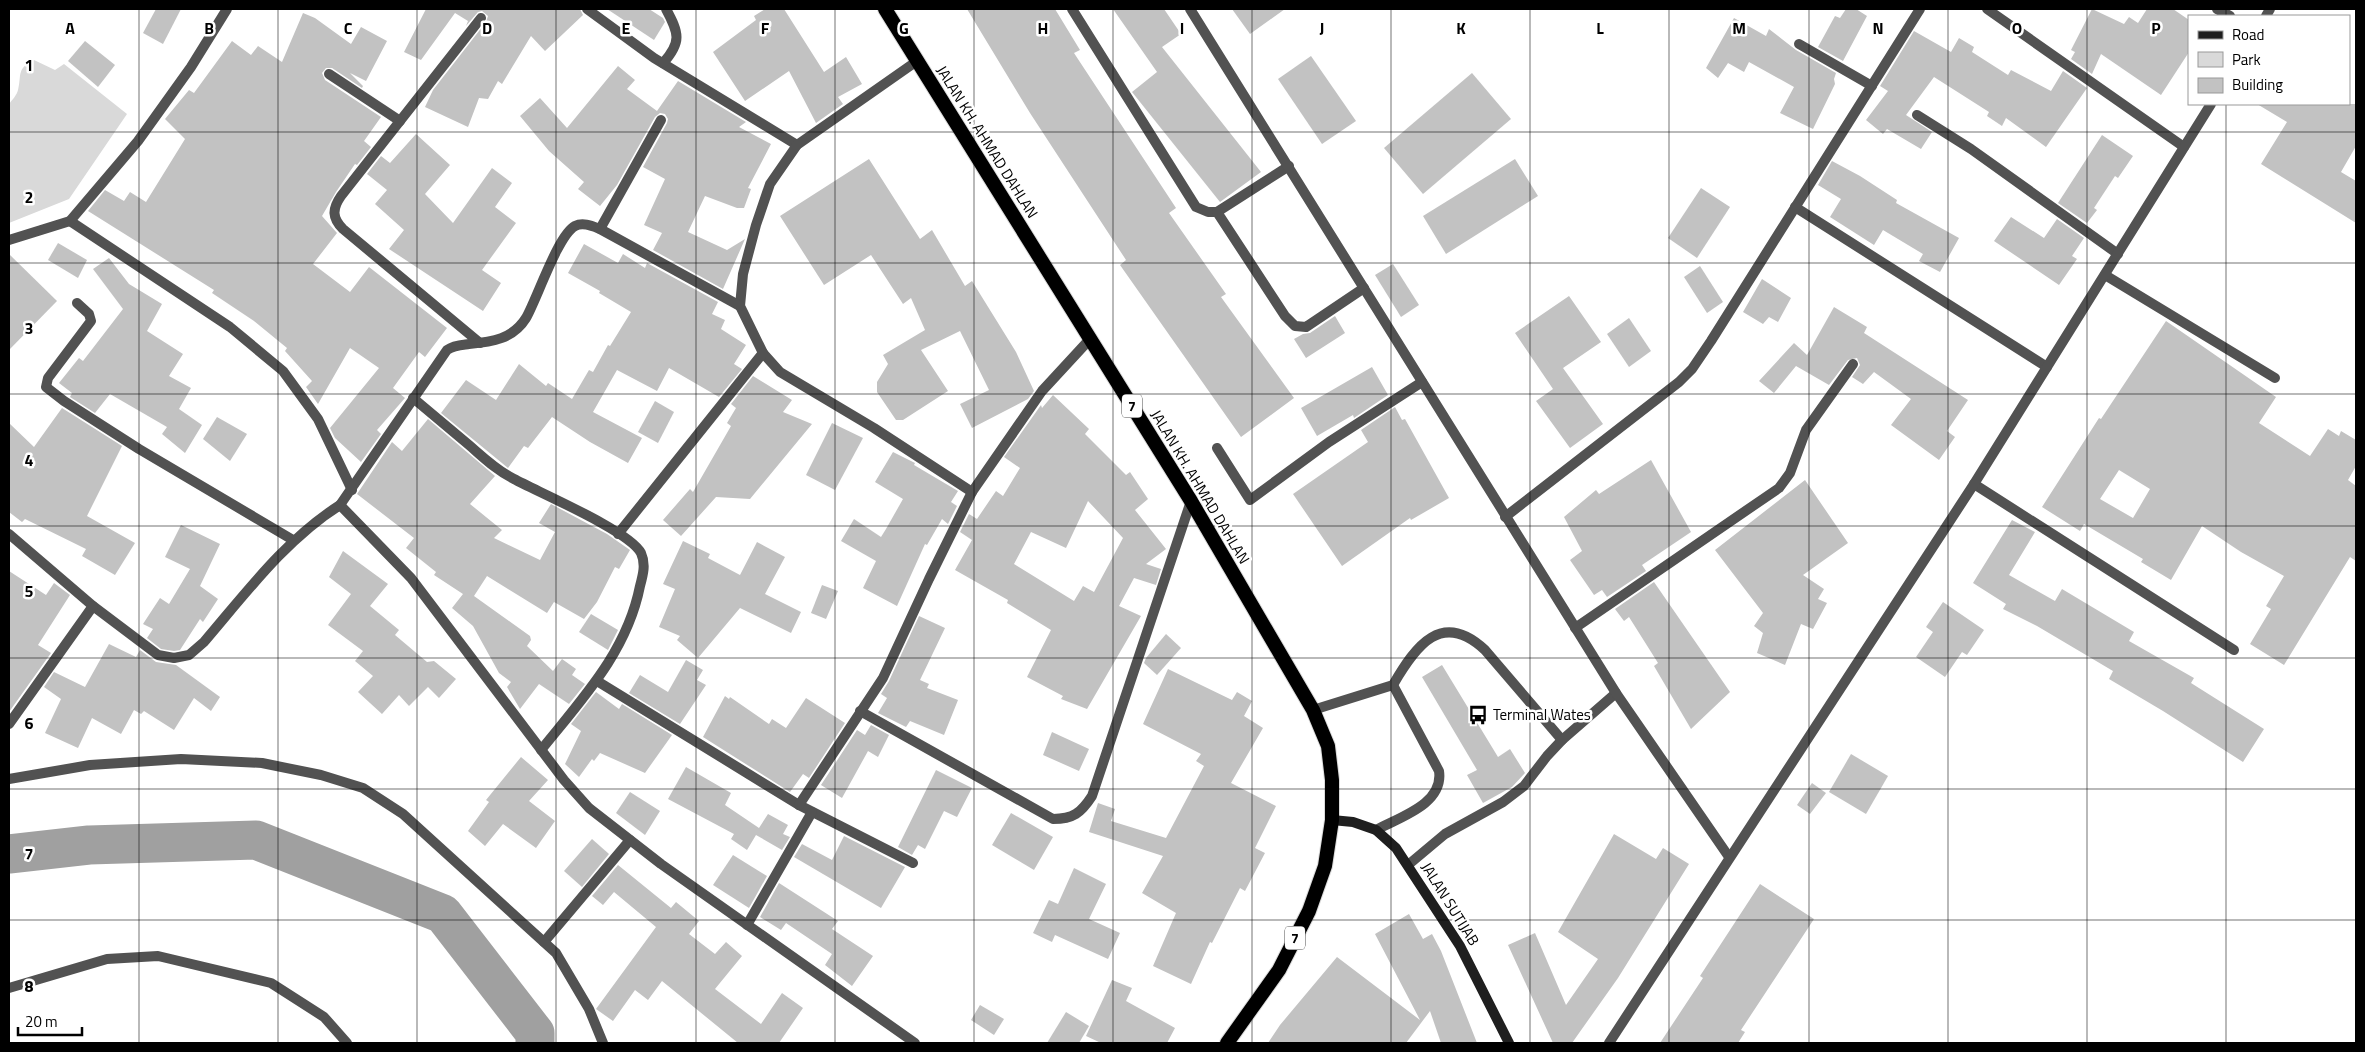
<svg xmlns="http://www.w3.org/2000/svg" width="2365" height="1052" font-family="'Titillium Web',sans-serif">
<rect width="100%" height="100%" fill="#fff"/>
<path fill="#d9d9d9" d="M34,60L55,70L64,64L127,114L69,199L9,223V104C12,100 17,95 18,90C22,74 16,69 34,60Z"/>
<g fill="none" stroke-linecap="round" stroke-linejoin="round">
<path stroke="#a0a0a0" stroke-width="39" d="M9,854L89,845L256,840L443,914L535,1033V1043"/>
</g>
<g fill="#c2c2c2" fill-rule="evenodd">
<path d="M156,9H181L163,44L143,33Z"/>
<path d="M426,9H580L583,15L545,51L531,36L502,84L498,81L488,99L479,98L468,127L425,107L433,90L486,22L488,16L482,11L478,12L466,26L468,21L455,13L421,60L404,52Z"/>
<path d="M607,9H649L663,18L665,22L654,40Z"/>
<path d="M765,9H784L824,72L846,57L862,84L838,97L843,104L816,123L789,71L745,101L713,52L756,20L754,16Z"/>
<path d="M967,9H1055L1080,50L1074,53L1176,208L1169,213L1226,294L1221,297L1294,398L1241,437L1120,265L1126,260L1030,113Z"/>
<path d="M1113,9H1164L1181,34L1162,47L1261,172L1220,202L1132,92L1157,72Z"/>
<path d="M1232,9H1285L1250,34Z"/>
<path d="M1846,9H1856L1867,16L1843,61L1818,47L1835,16L1840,18Z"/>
<path d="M2092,9L2124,24L2129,17L2138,23L2147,9H2173L2189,20V52L2161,95L2101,54L2092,74L2071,59L2075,52L2071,50Z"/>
<path d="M303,13L315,18L351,44L361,27L387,41L366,81L350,73L363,86L362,88L332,68H326L322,73L325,80L381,117L364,141L371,147L357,165L355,164L336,192L322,216L337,233L313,264L350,292L369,267L447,328L425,357L419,352L393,388L405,398L377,430L381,434L361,462L335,438L330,428L379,368L350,348L318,404L306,387L312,381L285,351L287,348L254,321L212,293L214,290L88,211L105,190L124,201L130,192L146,202L185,139L165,119L189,90L194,93L232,41L251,55L258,46L282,62Z"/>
<path d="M1734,18L1766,36L1769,29L1796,50L1836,73L1834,79L1835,84L1813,129L1780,113L1794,87L1749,62L1744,72L1728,63L1718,78L1706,68Z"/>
<path d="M1914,31L1951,52L1959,38L1974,47L1972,52L2008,75L2011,70L2051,91L2063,71L2087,88L2046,147L2006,118L2002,126L1987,116L1989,112L1934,77L1906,115L1932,132L1921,149L1887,129L1883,134L1866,120L1888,91L1880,86Z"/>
<path d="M85,41L115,65L98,87L68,61Z"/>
<path d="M1311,56L1356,121L1322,144L1278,79Z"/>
<path d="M618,66L635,80L627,89L657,111L678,81L746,122L739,127L771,144L748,188L751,189L744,208H737L705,196L688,232L727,250L745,239L723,289L653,250L662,233L644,225L665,179L643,167L667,123L668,119L665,114L660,113L655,117L617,185L600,206L578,189L584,182L549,151L520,116L540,98L567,128Z"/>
<path d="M1472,73L1511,119L1423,194L1384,148Z"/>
<path d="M2257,104H2356V146L2341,172L2356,181V223L2261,164L2287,122Z"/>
<path d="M416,134L450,165L425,194L453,223L492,168L512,183L495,207L516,223L482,270L501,283L483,311L389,249L404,230L375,204L387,190L367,174L381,156L390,163Z"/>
<path d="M2102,135L2133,156L2118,178L2115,176L2094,208L2097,210L2087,223L2058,203Z"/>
<path d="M869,159L920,239L932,230L965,286L972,281L1016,352L1034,391L1028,399L972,428L960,404L989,390L960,331L921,350L948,391L903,420H896L877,392V382L888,364L883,355L925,330L911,298L903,304L871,255L824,285L780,216Z"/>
<path d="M1515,159L1538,196L1446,254L1423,216Z"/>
<path d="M1832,161L1860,176L1897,200L1896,203L1959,238L1940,272L1919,261L1923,254L1883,230L1874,245L1830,217L1841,199L1818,185Z"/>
<path d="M1701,188L1730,207L1697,258L1668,238Z"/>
<path d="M2011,217L2044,238L2057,219L2084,238L2072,256L2077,259L2059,285L1994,241Z"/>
<path d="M58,243L87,260L78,278L48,260Z"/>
<path d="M584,244L618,263L623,254L645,268L647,263L718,302L712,314L725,320L721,329L746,345L734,364L742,369L719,397L669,368L657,391L617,370L593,412L642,438L628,463L590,442L552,417L528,448L524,446L508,468L441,413L466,380L496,400L519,364L546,386L548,383L572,399L589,370L593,372L608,345L610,346L631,312L599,293L600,291L568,273Z"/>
<path d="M9,254L57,301L9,350Z"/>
<path d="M109,258L129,284L162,304L147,331L183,354L169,376L191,388L179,409L202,425L185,453L162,434L167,427L110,394L95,413L70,397L72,393L59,383L79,358L83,361L123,309L93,269Z"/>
<path d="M1393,264L1419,305L1401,317L1375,275Z"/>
<path d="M1700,266L1723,302L1707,313L1684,277Z"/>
<path d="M1762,279L1791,298L1778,322L1769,317L1763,324L1743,312Z"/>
<path d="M1569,296L1601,342L1563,368L1603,424L1570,448L1536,401L1553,389L1515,333Z"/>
<path d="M1834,307L1867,327L1864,333L1968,400L1947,431L1955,437L1939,460L1891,425L1911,399L1874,372L1863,384L1852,377L1860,365L1857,358L1848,360L1829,385L1796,366L1774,393L1759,381L1794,343L1807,355Z"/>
<path d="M1335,316L1345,333L1306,358L1294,339L1303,334L1310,333Z"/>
<path d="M1629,318L1651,351L1629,367L1607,334Z"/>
<path d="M2166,321L2276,397L2259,423L2310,456L2328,429L2339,436L2341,431L2356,440V466L2348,480L2356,486V561L2350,557L2284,665L2250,644L2271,609L2266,606L2284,576L2241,552L2202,526L2171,580L2141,562L2143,559L2084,524L2080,531L2042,507L2099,418L2101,419ZM2119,470L2150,489L2133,518L2100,499Z"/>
<path d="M1372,367L1388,395L1354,418L1353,415L1317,436L1301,408Z"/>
<path d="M753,376L792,400L783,412L812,424L750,499L716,497L681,536L663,520L690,489L693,492L731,426L727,423L736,408L731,404Z"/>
<path d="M1053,395L1089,429L1085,434L1126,475L1130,472L1148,499L1135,510L1166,549L1146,564L1161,569L1156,585L1134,578L1119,606L1141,616L1087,709L1061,699L1063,696L1027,677L1051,630L1007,603L1008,600L955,570L972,540L960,532L969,514L977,519L996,491L1003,496L1020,468L1004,457L1041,405L1042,408ZM1088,501L1123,538L1094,592L1083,586L1074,601L1014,564L1031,532L1066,548Z"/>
<path d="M655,401L674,412L658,443L638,432Z"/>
<path d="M1395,407L1402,420L1405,419L1449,498L1411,520L1410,518L1342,566L1293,494L1368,442L1361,430Z"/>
<path d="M62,408L122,446L87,516L135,543L115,575L82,556L86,549L25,519L22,522L9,512V423L34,447Z"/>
<path d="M217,417L247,434L230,461L203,439Z"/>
<path d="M428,419L495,476L470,504L502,530L494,538L540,560L555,532L539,523L551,504L607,534L630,550L619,569L615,567L597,602L584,619L554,602L547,613L487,576L474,596L530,636L531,640L527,646L553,671L562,659L576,669L572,675L585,684L569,704L539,684L520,709L507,687L511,682L499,673L473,626L452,608L463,594L434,575L436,572L406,548L414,538L357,494L392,442L402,451Z"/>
<path d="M832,423L863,438L835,490L806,475Z"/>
<path d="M893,452L915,463L914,465L958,491L951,502L957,506L948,524L942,519L927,545L925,544L897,606L863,588L876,561L841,541L854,519L881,537L886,529L903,499L875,482Z"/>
<path d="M1651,460L1691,532L1642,565L1646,571L1607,597L1602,590L1594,595L1570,560L1582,551L1564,517L1596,490L1599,494Z"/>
<path d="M1805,480L1848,543L1803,575L1824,589L1818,599L1827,603L1813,629L1801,624L1785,665L1757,653L1763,633L1754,626L1763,613L1715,550Z"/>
<path d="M2012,520L2035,532L2009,575L2055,601L2062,589L2134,632L2129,641L2194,678L2191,683L2264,729L2243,762L2163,711L2109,679L2113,671L2037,626L2003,609L2006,604L1973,583Z"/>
<path d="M181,525L220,544L200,586L218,599L203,622L200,619L180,650L174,651L161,649L147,638L153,629L143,624L160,598L169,604L190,569L165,557Z"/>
<path d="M683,541L710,554L708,558L740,575L757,542L785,557L765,594L801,612L791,633L740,608L698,658L677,640L680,636L659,627L675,589L663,584Z"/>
<path d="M343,551L388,584L370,606L399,630L395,635L427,662L434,661L456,679L439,698L428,687L409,706L399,695L382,714L358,692L373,676L355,661L363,651L328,625L351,594L329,577Z"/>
<path d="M9,571L46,595L54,583L70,595L38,645L51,653L9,712Z"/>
<path d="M1654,582L1730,692L1691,729L1654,666L1658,663L1629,617L1624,621L1615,609Z"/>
<path d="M822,585L838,591L826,619L811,613Z"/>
<path d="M1943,602L1984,630L1967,655L1962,652L1945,677L1916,657L1933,632L1926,627Z"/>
<path d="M591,614L618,630L608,650L579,632Z"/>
<path d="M919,616L945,628L920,680L929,684L927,688L958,700L944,735L910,721L906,727L878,713L887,698L881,694L889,681Z"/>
<path d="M1166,634L1181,648L1157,675L1144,663L1146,658Z"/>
<path d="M109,644L136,657L140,650L156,662L176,665L220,697L211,711L194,698L174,730L144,711L141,714L134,710L121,734L92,718L78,748L45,733L61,699L44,687L54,672L85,687Z"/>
<path d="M686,660L703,670L697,680L706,685L680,724L629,693L640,675L668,692Z"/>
<path d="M1442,665L1498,757L1510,749L1525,773L1512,787L1483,803L1467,775L1477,770L1422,677Z"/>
<path d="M1168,669L1232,700L1237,692L1252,701L1244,716L1263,728L1231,783L1276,806L1255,848L1265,853L1245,891L1240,888L1212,943L1210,942L1191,984L1153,966L1176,913L1142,893L1163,856L1089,832L1098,803L1115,809L1111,821L1166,838L1204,766L1196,761L1201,754L1143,724Z"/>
<path d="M596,692L619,709L622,704L672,735L645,773L600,753L594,761L592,759L579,777L565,764L581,731L571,724Z"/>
<path d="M725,696L729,699L730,697L769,724L772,719L786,728L806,698L845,723L809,778L803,774L790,792L703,737Z"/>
<path d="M871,725L889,735L878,757L868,751L842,798L821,785L857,730L865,735Z"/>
<path d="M1052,732L1089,749L1079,771L1043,755Z"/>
<path d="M1851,754L1888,776L1866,814L1829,792Z"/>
<path d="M521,757L548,780L529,801L555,821L536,848L503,824L485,846L468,831L489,802L486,800Z"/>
<path d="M686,767L731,793L725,805L759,828L768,814L788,825L783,834L790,837L782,850L756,835L747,850L731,839L734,834L668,799Z"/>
<path d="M936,770L972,788L957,817L944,811L925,849L918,845L912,855L898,847Z"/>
<path d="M1812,783L1826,793L1810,814L1797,805Z"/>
<path d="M630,792L660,811L645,835L616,813Z"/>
<path d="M1011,813L1053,837L1034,870L992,845Z"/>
<path d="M1614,834L1656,859L1663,848L1689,864L1618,978L1572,1043H1553L1508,945L1535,933L1566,1005L1598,959L1558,932Z"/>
<path d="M844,836L905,867L881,908L794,857L802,844L832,860Z"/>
<path d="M592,839L609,854L582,887L564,871Z"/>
<path d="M733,855L767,876L749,908L713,885Z"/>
<path d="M618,865L671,908L676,902L699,921L689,934L715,954L726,942L742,956L715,989L761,1024L782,993L803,1008L779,1043H738L662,981L648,1000L635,990L613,1021L596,1009L656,927L614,892L603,905L592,896Z"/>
<path d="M1074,868L1106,884L1089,919L1120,933L1108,959L1055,935L1052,942L1033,933L1049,900L1058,904Z"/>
<path d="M779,883L838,921L832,929L873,956L852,986L825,965L832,954L786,923L781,930L760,917Z"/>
<path d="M1760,884L1814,919L1741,1030L1745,1032L1738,1043H1660L1703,978L1700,976Z"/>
<path d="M1409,914L1423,939L1432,934L1441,951L1477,1043H1441L1430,1011L1406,1043H1268L1280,1025L1337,957L1420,1020L1375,934Z"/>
<path d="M1112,980L1132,988L1126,1001L1175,1028L1167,1043H1101L1086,1036Z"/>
<path d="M980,1005L1004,1019L994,1035L971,1020Z"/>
<path d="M1066,1012L1089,1026L1079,1043H1047Z"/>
</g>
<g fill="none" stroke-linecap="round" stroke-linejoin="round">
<defs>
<path id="trunk" d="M885,9L1191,501L1313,710L1328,746L1332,780V820L1325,866L1309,911L1279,970L1227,1043"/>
</defs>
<use href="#trunk" stroke="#dbdbdb" stroke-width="16"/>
<g stroke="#525252" stroke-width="10">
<path d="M2105,275L2275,378"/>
<path d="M1217,448L1250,500L1329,442L1422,382"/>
<path d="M1974,484L2234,650"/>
<path d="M1575,628L1779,488L1790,473L1806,430L1853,364"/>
<path d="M1313,710L1393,685C1416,645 1442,610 1485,650L1562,740"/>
<path d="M1376,830C1400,817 1444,804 1439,771L1393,685"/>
<path d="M1408,865L1445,834L1503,802L1524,786L1547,756L1562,740L1616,693"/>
<path d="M544,942L630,840"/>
</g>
<g stroke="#525252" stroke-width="10">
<path d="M587,9L654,58L797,145"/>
<path d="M1072,9L1196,207L1208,212H1217L1289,166"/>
<path d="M1190,9L1616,693L1729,857"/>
<path d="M1987,9L2184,147"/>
<path d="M2217,9L2230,16"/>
<path d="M1799,44L1872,86"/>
<path d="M917,61L797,145L770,184L756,225L743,274L740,306L763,353L780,372L874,428L972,492"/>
<path d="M663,63C682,42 679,33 666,9"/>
<path d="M329,74L400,121"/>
<path d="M1917,115L1971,149L2118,254"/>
<path d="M1795,207L2047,367"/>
<path d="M1217,212L1285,316L1295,326L1306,327L1364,288"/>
<path d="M70,221L230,327L283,371L318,419L352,490"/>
<path d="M600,229L661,120"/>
<path d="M9,240L70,221L138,141L191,67L227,9"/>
<path d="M77,303L89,314L91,321L48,378L46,387L64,401L139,449L293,540"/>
<path d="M480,343L343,229C332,218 332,209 341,196L481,18"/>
<path d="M413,398C432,414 450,429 469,445C483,457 496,470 514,479C538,492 630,531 641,553C646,564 643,575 640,586C627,652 582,699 541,750"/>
<path d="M340,505L447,350C454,345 461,345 469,344C492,342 513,339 526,318C537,299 558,235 575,226C583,222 592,226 600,229L740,306"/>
<path d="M1505,517L1679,382L1692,369L1711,341L1920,9"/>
<path d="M9,534L93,606L158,655L174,658L189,655L204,642C246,593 285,540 340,505L411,578L564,780L589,808L661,864L915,1043"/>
<path d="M618,534L763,353"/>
<path d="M597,681L799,805L913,863"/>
<path d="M860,711L1053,819C1073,819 1081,813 1092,796L1191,501"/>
<path d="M9,724L93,606"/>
<path d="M9,779L90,765L181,759L262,763L321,775L363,788L403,814L556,953L589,1009L603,1043"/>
<path d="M799,805L883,678L929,579L972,492L1042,391L1090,339"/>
<path d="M747,925L812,812"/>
<path d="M9,988L107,959L158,956L271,983L324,1017L347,1043"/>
</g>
<g stroke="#525252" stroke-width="10">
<path d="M2266,16L2270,9"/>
<path d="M1609,1043L1974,484L2211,104"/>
</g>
<path stroke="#1f1f1f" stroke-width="10" d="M1332,820L1353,822L1376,830L1396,848L1460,946L1509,1043"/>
<use href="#trunk" stroke="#000" stroke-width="14"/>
</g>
<path fill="none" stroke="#000" stroke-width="1" stroke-opacity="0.55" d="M139,9V1043M278,9V1043M417,9V1043M556,9V1043M696,9V1043M835,9V1043M974,9V1043M1113,9V1043M1252,9V1043M1391,9V1043M1530,9V1043M1669,9V1043M1809,9V1043M1948,9V1043M2087,9V1043M2226,9V16M2226,104V1043M9,132H2356M9,263H2356M9,394H2356M9,526H2356M9,658H2356M9,789H2356M9,920H2356"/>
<defs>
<symbol id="bus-bare" viewBox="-9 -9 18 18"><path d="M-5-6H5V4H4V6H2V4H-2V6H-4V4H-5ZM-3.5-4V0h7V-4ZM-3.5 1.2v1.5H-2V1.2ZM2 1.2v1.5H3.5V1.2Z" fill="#000" stroke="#fff" stroke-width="2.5" paint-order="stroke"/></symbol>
</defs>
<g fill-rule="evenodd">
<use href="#bus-bare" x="1464" y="701" width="28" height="28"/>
</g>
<g text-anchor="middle" stroke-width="5" stroke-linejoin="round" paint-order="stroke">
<g fill="#fff" stroke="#4c4c4c" stroke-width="1">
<rect x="1122" y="394.5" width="20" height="23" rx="4"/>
<rect x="1285" y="926.5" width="20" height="23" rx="4"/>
</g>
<g font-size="14" font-weight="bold" fill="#000">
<text x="1132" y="411">7</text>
<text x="1295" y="943">7</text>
</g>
<g font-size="15" fill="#000" stroke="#fff">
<text transform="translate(987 142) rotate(58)" y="5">JALAN KH. AHMAD DAHLAN</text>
<text transform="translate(1200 487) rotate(59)" y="5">JALAN KH. AHMAD DAHLAN</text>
<text transform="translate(1450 904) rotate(58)" y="5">JALAN SUTIJAB</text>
</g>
<g font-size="15" fill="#000" stroke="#fff" text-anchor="start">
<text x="1493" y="720">Terminal Wates</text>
</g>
</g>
<g font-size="16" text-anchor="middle" font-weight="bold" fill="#000" stroke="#fff" stroke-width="5" stroke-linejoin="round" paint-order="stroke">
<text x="70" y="34">A</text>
<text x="209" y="34">B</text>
<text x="348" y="34">C</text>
<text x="487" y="34">D</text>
<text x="626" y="34">E</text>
<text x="765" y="34">F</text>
<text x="904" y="34">G</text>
<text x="1043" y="34">H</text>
<text x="1182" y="34">I</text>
<text x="1322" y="34">J</text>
<text x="1461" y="34">K</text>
<text x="1600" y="34">L</text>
<text x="1739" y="34">M</text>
<text x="1878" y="34">N</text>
<text x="2017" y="34">O</text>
<text x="2156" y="34">P</text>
<text x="29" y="71">1</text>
<text x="29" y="203">2</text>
<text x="29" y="334">3</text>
<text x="29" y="466">4</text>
<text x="29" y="597">5</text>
<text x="29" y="729">6</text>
<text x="29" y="860">7</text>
<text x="29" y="992">8</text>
</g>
<rect width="2365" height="1052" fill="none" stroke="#000000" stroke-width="20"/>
<rect x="2188" y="15" width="162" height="90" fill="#ffffff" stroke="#999999"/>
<rect x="2198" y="31" width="25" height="8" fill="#1f1f1f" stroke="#999999"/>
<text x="2232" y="40" font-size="15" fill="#000000">Road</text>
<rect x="2198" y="52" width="25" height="15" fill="#d9d9d9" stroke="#999999"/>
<text x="2232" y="65" font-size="15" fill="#000000">Park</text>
<rect x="2198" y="78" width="25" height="15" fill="#c2c2c2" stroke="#999999"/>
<text x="2232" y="90" font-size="15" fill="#000000">Building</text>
<path d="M18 1027v8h64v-8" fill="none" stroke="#000000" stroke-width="2.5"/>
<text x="25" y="1027" font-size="15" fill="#000000" stroke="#ffffff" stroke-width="4" paint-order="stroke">20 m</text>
</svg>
